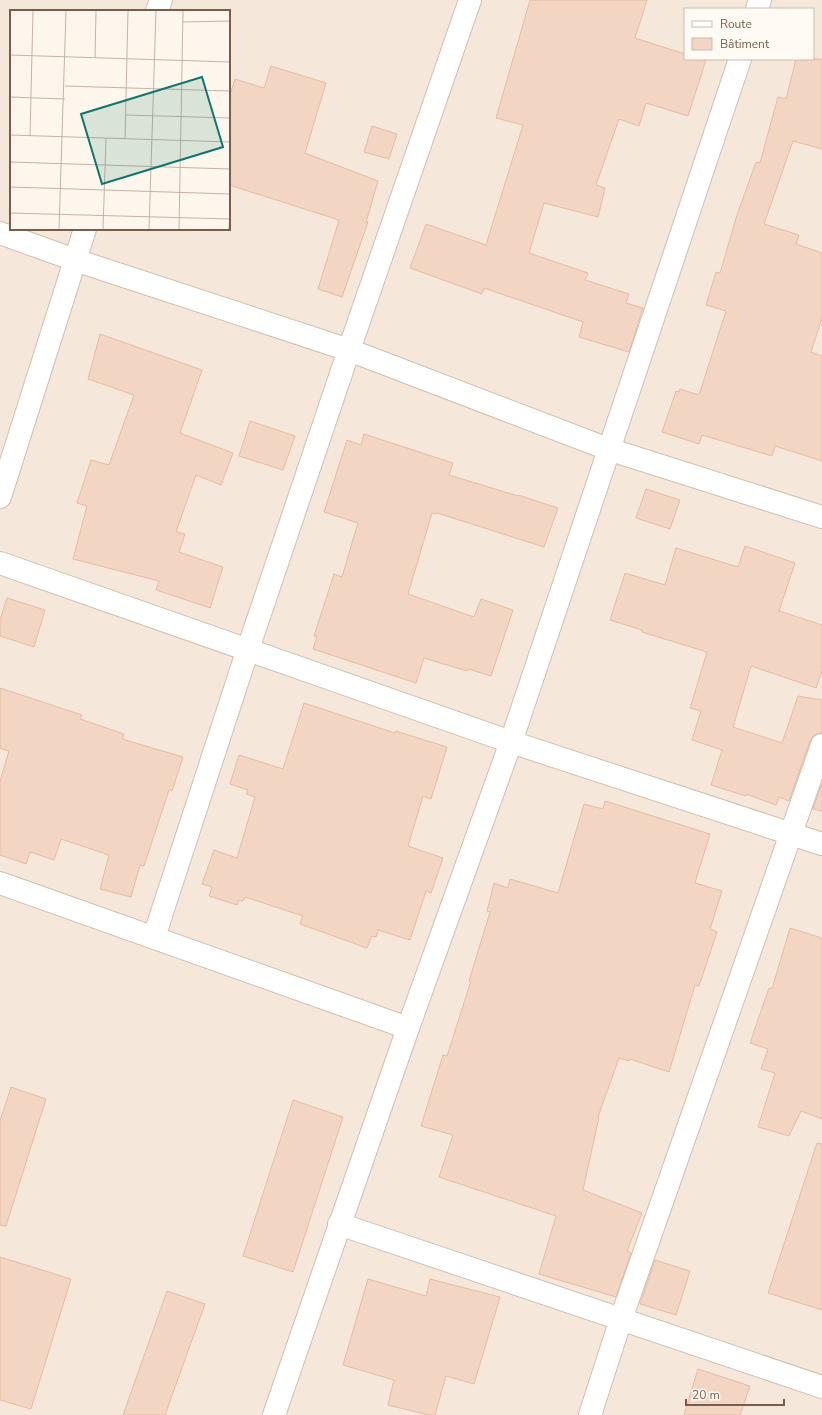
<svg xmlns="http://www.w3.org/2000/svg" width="822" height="1415" font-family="'Nunito Sans',sans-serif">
<rect width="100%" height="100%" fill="#fdf6ec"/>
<path fill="#f5e8da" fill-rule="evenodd" d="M0,0H822V1415H0ZM685,9H813V59H685ZM11,11H229V229H11Z"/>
<g fill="#f3d5c3" stroke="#e6bba3">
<path d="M530,0H647L635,38L685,54V59L706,60L688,116L646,103L639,126L619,119L596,185L605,188L598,217L544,203L529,253L588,273L585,280L629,294L626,303L643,308L629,352L579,337L583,322L484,288L482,294L410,268L426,224L486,245L523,125L496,118Z"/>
<path d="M796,59H822V149L793,141L764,224L799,235L796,244L822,253V318L811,352L822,356V461L775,446L772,456L702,435L699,444L662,432L676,391L679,392L680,389L699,395L726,311L706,305L716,272L720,273L737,215L756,162L760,163L778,97L786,99Z"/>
<path d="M271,66L326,83L305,153L378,181L366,222H368L342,297L318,289L339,220L229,185V98L235,79L264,88Z"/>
<path d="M372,126L397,134L389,159L364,152Z"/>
<path d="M100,334L202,370L180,433L233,453L221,485L196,475L176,532L185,534L179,552L223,567L210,608L156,590L159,581L73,559L87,506L77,503L91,460L109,465L134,395L88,379Z"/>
<path d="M250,421L295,436L283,470L239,456Z"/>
<path d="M364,434L453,463L449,475L518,496V495L558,508L544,547L437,513L436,514L432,513L408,594L474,617L481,599L513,610L491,676L468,669L467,671L424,658L416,683L313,649L317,636H314L334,574L342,577L358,523L324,512L347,440L361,445Z"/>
<path d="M646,489L680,500L670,529L636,518Z"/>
<path d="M745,546L795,563L779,611L822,625V670L816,688L751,666L733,727L782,743L798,696L822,700V733L814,735L810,741L789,801L779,797L776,805L746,794V796L711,785L722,750L692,740L701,711L690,708L707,652L642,632V630L610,620L625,573L665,585L676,548L738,567Z"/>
<path d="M7,598L45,610L34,647L0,636V620Z"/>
<path d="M0,688L82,715L80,719L124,734L122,739L183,757L172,791L169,790L144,866L140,865L131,897L100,889L109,855L61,839L54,860L30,852L26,864L0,855V781L9,751L0,748Z"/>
<path d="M304,703L395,733L396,731L447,747L431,799L423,796L408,846L443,858L431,893L426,891L410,940L378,930L376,937L372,936L367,948L300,924L303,916L245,897L243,901L239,900L237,905L209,896L212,887L202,884L214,850L237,858L255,797L246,794L248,790L230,784L239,755L283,769Z"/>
<path d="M822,783V811L813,809Z"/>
<path d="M605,801L710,834L695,883L722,891L710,929L717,932L699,986L695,985L669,1072L630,1059L629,1061L619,1058L598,1117H599L583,1190L642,1213L627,1251L631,1253L616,1297L539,1274L556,1216L439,1177L453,1135L421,1126L443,1055L447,1056L471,981H469L490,912L487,911L494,883L508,888L510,879L558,893L584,804L603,809Z"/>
<path d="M790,928L822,938V1119L801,1111L789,1136L758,1127L775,1073L761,1069L768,1049L750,1043L769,988L772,989Z"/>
<path d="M11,1087L46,1099L6,1226L0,1225V1121Z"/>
<path d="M293,1100L343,1117L293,1272L243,1256Z"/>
<path d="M817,1143L822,1144V1310L768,1293Z"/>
<path d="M0,1257L71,1279L31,1409L0,1400Z"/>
<path d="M655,1260L690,1271L676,1315L640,1304Z"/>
<path d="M368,1279L426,1296L430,1279L500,1297L474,1384L446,1376L435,1415H428L388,1405L394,1380L343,1365Z"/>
<path d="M167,1291L205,1304L165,1415H123Z"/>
<path d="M698,1369L750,1386L740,1415H684Z"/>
</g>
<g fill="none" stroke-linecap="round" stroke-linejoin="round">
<defs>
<g id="minor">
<path d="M757,9L760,0"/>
<path d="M157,11L161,0"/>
<path d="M0,233L75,260L349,350L608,449L822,517"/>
<path d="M0,497L85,229"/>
<path d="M0,563L511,742L822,844"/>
<path d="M0,883L408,1028"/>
<path d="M154,937L248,649L349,350L470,0"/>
<path d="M339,1224L822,1387"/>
<path d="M274,1415L408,1028L511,742L740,59"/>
<path d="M590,1415L621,1319L822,745"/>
</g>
</defs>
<use href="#minor" stroke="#d1beb0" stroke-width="24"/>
<use href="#minor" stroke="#fff" stroke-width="22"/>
</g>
<g transform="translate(10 10)">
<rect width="220" height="220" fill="#fdf6ec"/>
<path fill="none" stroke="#c5b3a7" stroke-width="1" d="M173,12L220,11M0,45L220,52M85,48L86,1M55,76L220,81M0,87L55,89M116,105L220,108M0,125L220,132M20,126L23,1M115,129L118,1M0,152L220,159M0,177L220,184M0,203L220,209M49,219L56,1M93,219L96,128M139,219L146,1M169,219L173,1M219,219L220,198"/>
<path fill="#0f766e" fill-opacity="0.15" stroke="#0f766e" stroke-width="2" d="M192,67L213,137L92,174L71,104Z"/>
<rect width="220" height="220" fill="none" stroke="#7a5c4d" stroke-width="2"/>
</g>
<rect x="684" y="8" width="130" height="52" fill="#fffaf3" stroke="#cabbb1"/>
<rect x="692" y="21" width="20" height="6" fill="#ffffff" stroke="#cabbb1"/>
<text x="720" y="28" font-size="12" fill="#7a5c4d">Route</text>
<rect x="692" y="38" width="20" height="12" fill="#f3d5c3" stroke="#cabbb1"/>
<text x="720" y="48" font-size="12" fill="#7a5c4d">Bâtiment</text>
<path d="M686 1399v6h98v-6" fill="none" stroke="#7a5c4d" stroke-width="2"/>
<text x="692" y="1399" font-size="12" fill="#7a5c4d" stroke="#fffaf3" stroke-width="3" paint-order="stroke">20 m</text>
</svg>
